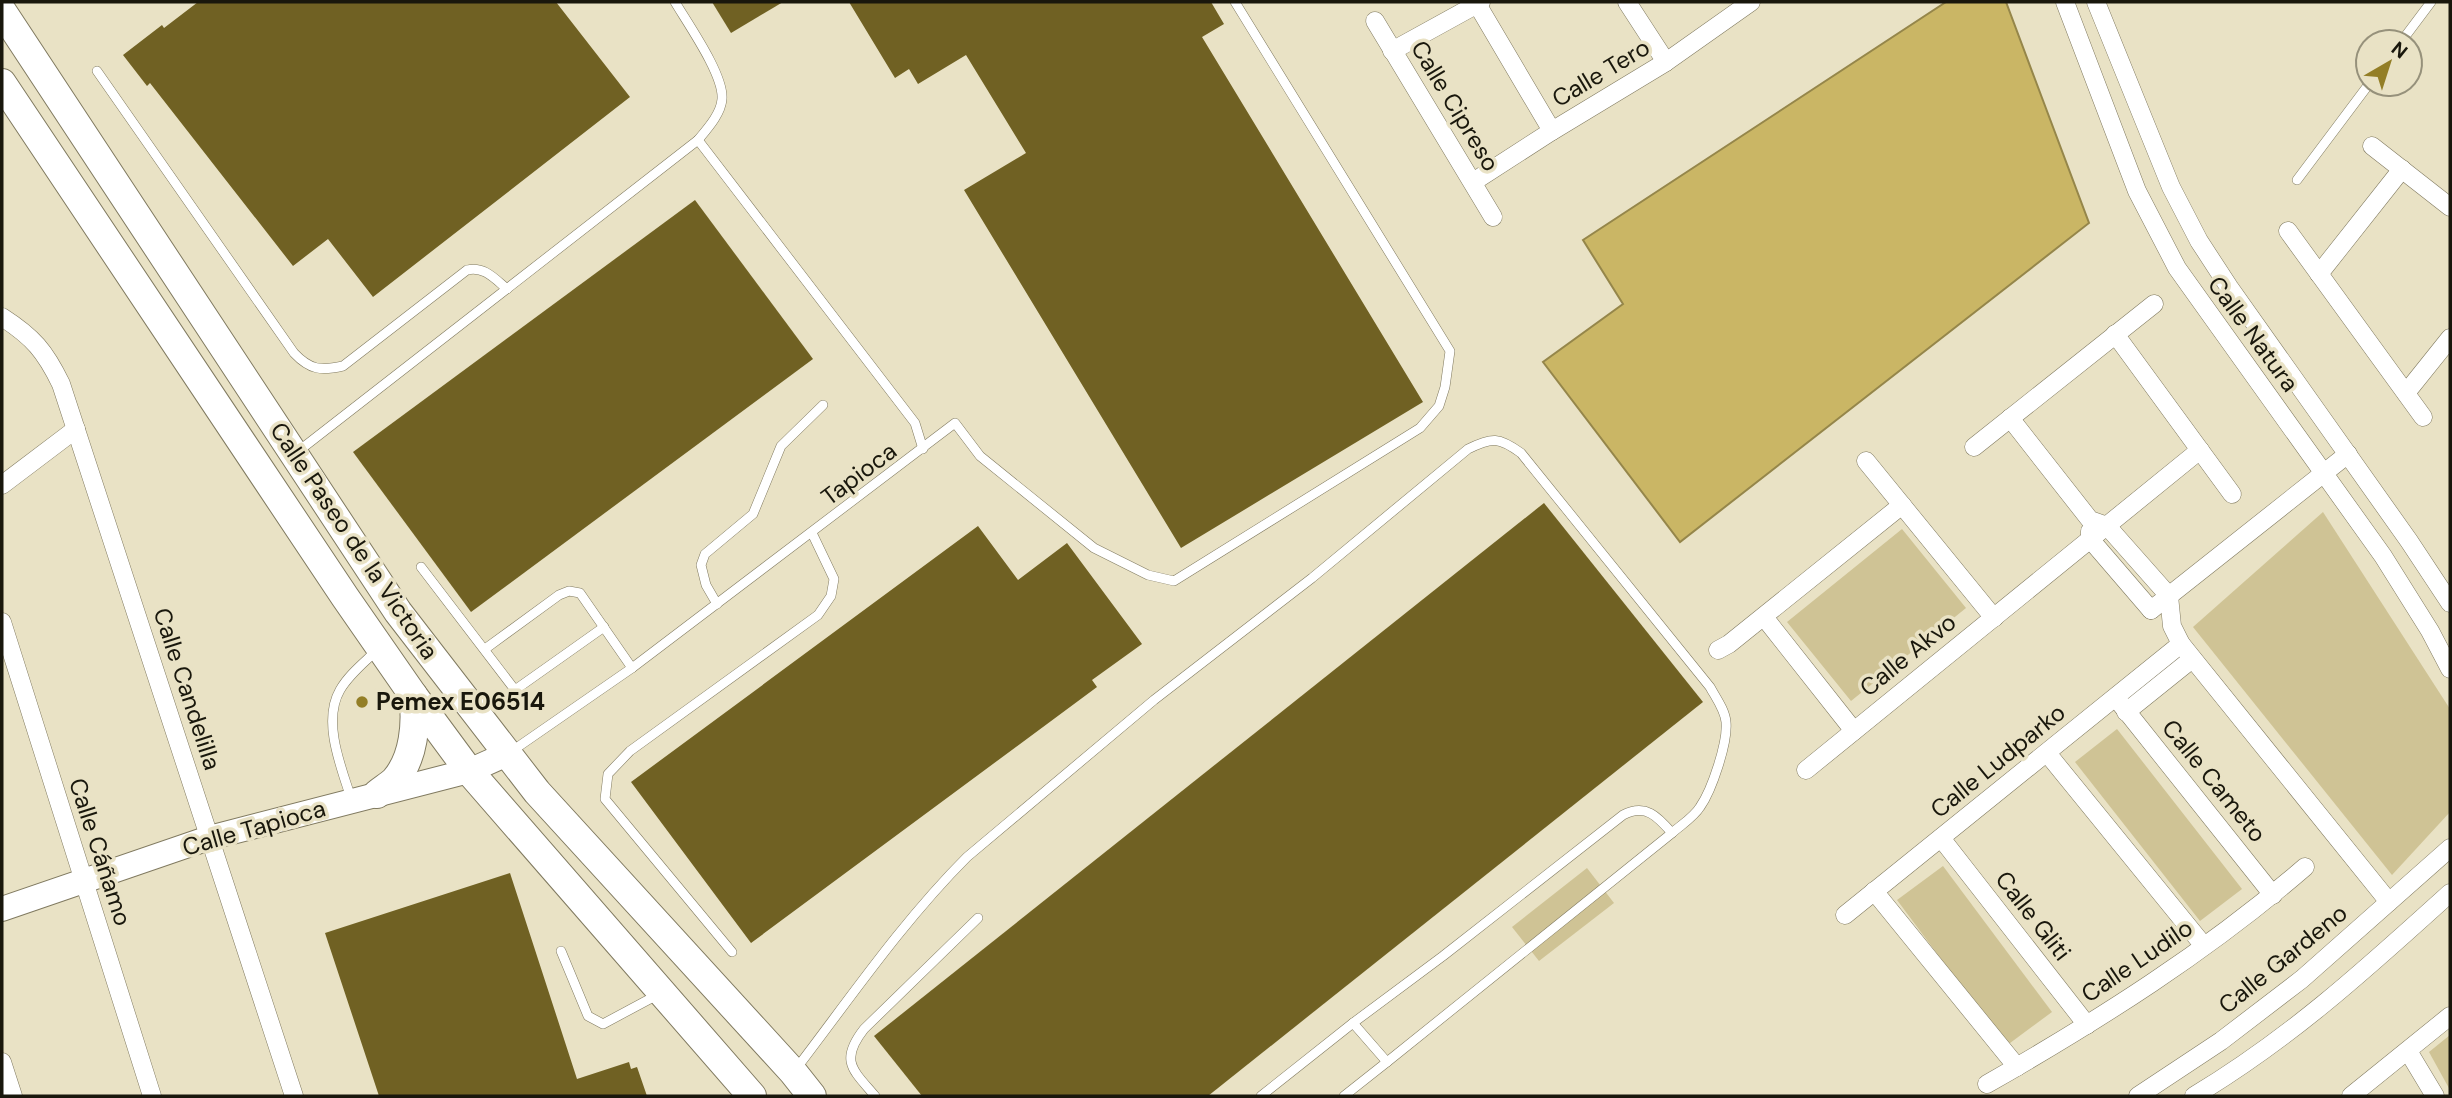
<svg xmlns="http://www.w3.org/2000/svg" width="2452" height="1098" font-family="'DM Sans',sans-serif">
<rect width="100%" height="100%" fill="#e9e2c5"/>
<g fill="#cfc395">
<path d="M2323,512L2450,709V812L2392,875L2193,627Z"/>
<path d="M1902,529L1966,608L1851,701L1787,622Z"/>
<path d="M2117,729L2242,889L2200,921L2075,762Z"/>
<path d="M1943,866L2052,1012L2006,1046L1897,900Z"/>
<path d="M1587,868L1614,903L1539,961L1512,927Z"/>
<path d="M2450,1035V1090L2429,1052Z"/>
</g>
<path fill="#cab665" stroke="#95864a" stroke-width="2" d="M1946,2H2006L2089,223L1680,542L1543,362L1623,304L1583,240Z"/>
<g fill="#706123">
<path d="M198,2H556L630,97L373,297L328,239L293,266L150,83L147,86L123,55L162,25L164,28Z"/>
<path d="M712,2H783L731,33Z"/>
<path d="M849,2H1211L1224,24L1202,37L1423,402L1181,548L964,190L1026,153L966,55L918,84L909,69L895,78Z"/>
<path d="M695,200L813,359L471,612L353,452Z"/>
<path d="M1544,503L1703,702L1208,1096H922L874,1036Z"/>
<path d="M978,526L1018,580L1067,543L1142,644L1092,680L1097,687L751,943L631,782Z"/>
<path d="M510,873L577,1079L629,1062L631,1069L637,1067L647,1096H379L325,933Z"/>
</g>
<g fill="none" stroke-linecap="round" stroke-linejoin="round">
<defs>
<g id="lane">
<path d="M2401,42L2431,2"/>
<path d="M97,71L294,353C310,370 321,371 343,366L467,270C484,266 494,278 507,289"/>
<path d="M698,140L915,423L923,449"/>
<path d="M2297,180L2369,84"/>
<path d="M296,453L698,140C707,129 721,114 722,99C724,75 688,24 675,2"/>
<path d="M421,567L515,690L604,627"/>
<path d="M717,604L706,585L701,565L705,554L753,514L781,446L823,405"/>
<path d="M485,649L559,595L569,591L580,593L632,668"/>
<path d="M512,751L632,668L955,423L980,456L1094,548L1148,575L1174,581L1420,428L1439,406L1445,387L1450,351L1235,2"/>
<path d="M351,798C341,767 322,721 340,690C349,674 365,662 378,649"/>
<path d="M561,951L588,1016L603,1024L659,994"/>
<path d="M732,952L605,799L608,774L630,751L818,615L831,596L834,579L812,533"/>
<path d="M1387,1062L1672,833"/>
<path d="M796,1069C851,997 903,921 967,857L1154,700L1312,578L1468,449C1492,437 1499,437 1521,453L1710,687C1716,698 1725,710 1726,722C1728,742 1712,790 1700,807C1694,817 1681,825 1672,833C1658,817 1646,803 1623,815L1443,956L1353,1023"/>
<path d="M875,1096C853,1070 839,1061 864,1029L978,918"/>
<path d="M1261,1096L1353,1023L1387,1062L1344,1096"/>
</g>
<g id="street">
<path d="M1627,2L1666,62"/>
<path d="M2065,2L2137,191L2177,268L2383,556L2430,631L2450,669"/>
<path d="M2096,2L2171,187L2199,241L2229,287L2409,541L2450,603"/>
<path d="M1477,4L1552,131"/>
<path d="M1375,21L1493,217"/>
<path d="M1392,51L1481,2"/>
<path d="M2372,146L2450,207"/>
<path d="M1473,182L1552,131L1666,62L1751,2"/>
<path d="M2288,231L2423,417"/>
<path d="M2319,274L2402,169"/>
<path d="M2,317C33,337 45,351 61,384L294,1096"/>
<path d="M2115,334L2232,494"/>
<path d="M2406,393L2450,338"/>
<path d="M2010,418L2090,520L2107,526L2169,596L2172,626L2181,644L2389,902"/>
<path d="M1974,447L2154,304"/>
<path d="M1866,461L1994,618"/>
<path d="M2,485L76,429"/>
<path d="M2090,531V539L2151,610"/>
<path d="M2151,610L2348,454"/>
<path d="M1764,617L1854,731"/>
<path d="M2,622L152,1096"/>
<path d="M1718,650L1729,644L1902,505"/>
<path d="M2116,698L2273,895"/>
<path d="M2126,712L2192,659"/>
<path d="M2047,753L2204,946"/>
<path d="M1806,770L2200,450"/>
<path d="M1941,838L2087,1025"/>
<path d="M1874,891L2017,1067"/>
<path d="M1845,915L2181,644"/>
<path d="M2408,1051L2435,1096"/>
<path d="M2,1062L13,1096"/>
<path d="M1987,1084C2099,1020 2208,951 2305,867"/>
<path d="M2138,1096L2221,1041L2302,979L2450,848"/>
<path d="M2194,1096C2292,1037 2366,969 2450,893"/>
<path d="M2351,1096L2450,1016"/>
</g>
<path id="secondary" d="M2,909L209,838L469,771L507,754"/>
<g id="primary">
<path d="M2,11L398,612L537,792L793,1072L812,1096"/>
<path d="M2,83L345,597L413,695L469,771L752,1096"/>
<path d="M377,794C383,789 390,785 395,780C414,758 417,723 413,695"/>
</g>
</defs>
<use href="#lane" stroke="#807a60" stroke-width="10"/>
<use href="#street" stroke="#807a60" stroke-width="19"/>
<use href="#secondary" stroke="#807a60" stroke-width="26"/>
<use href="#primary" stroke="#807a60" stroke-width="30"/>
<use href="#lane" stroke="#fff" stroke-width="9"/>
<use href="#street" stroke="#fff" stroke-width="18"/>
<use href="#secondary" stroke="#fff" stroke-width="24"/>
<use href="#primary" stroke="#fff" stroke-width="28"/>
</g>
<circle fill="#937e26" stroke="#e9e2c5" stroke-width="2.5" cx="362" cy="702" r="7"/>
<g text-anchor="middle" stroke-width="7" stroke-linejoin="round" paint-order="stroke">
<g font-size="24" fill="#19170c" stroke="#e9e2c5">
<text transform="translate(1601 73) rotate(-31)" y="8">Calle Tero</text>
<text transform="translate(1455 106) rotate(59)" y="8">Calle Cipreso</text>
<text transform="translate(2253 334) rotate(54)" y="8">Calle Natura</text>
<text transform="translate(859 474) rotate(-37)" y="8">Tapioca</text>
<text transform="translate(354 541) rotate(56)" y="8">Calle Paseo de la Victoria</text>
<text transform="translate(1908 655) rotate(-39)" y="8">Calle Akvo</text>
<text transform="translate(187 689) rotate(72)" y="8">Calle Candelilla</text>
<text transform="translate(1998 761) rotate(-39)" y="8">Calle Ludparko</text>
<text transform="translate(2214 781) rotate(51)" y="8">Calle Cameto</text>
<text transform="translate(254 828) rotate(-16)" y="8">Calle Tapioca</text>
<text transform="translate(100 852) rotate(72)" y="8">Calle Cáñamo</text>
<text transform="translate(2033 916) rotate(52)" y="8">Calle Gliti</text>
<text transform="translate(2283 959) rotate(-39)" y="8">Calle Gardeno</text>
<text transform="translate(2137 961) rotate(-34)" y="8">Calle Ludilo</text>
</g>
<g font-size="24" font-weight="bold" fill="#19170c" stroke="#e9e2c5" text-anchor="start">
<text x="376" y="710">Pemex E06514</text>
</g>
</g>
<rect width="2452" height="1098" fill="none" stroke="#19170c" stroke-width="7"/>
<g transform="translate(2389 63) rotate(39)"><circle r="33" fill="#e9e2c5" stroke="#96917b" stroke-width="2"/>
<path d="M0-5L12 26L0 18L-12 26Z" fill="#937e26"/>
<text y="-10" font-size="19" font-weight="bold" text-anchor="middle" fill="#19170c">N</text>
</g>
</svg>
